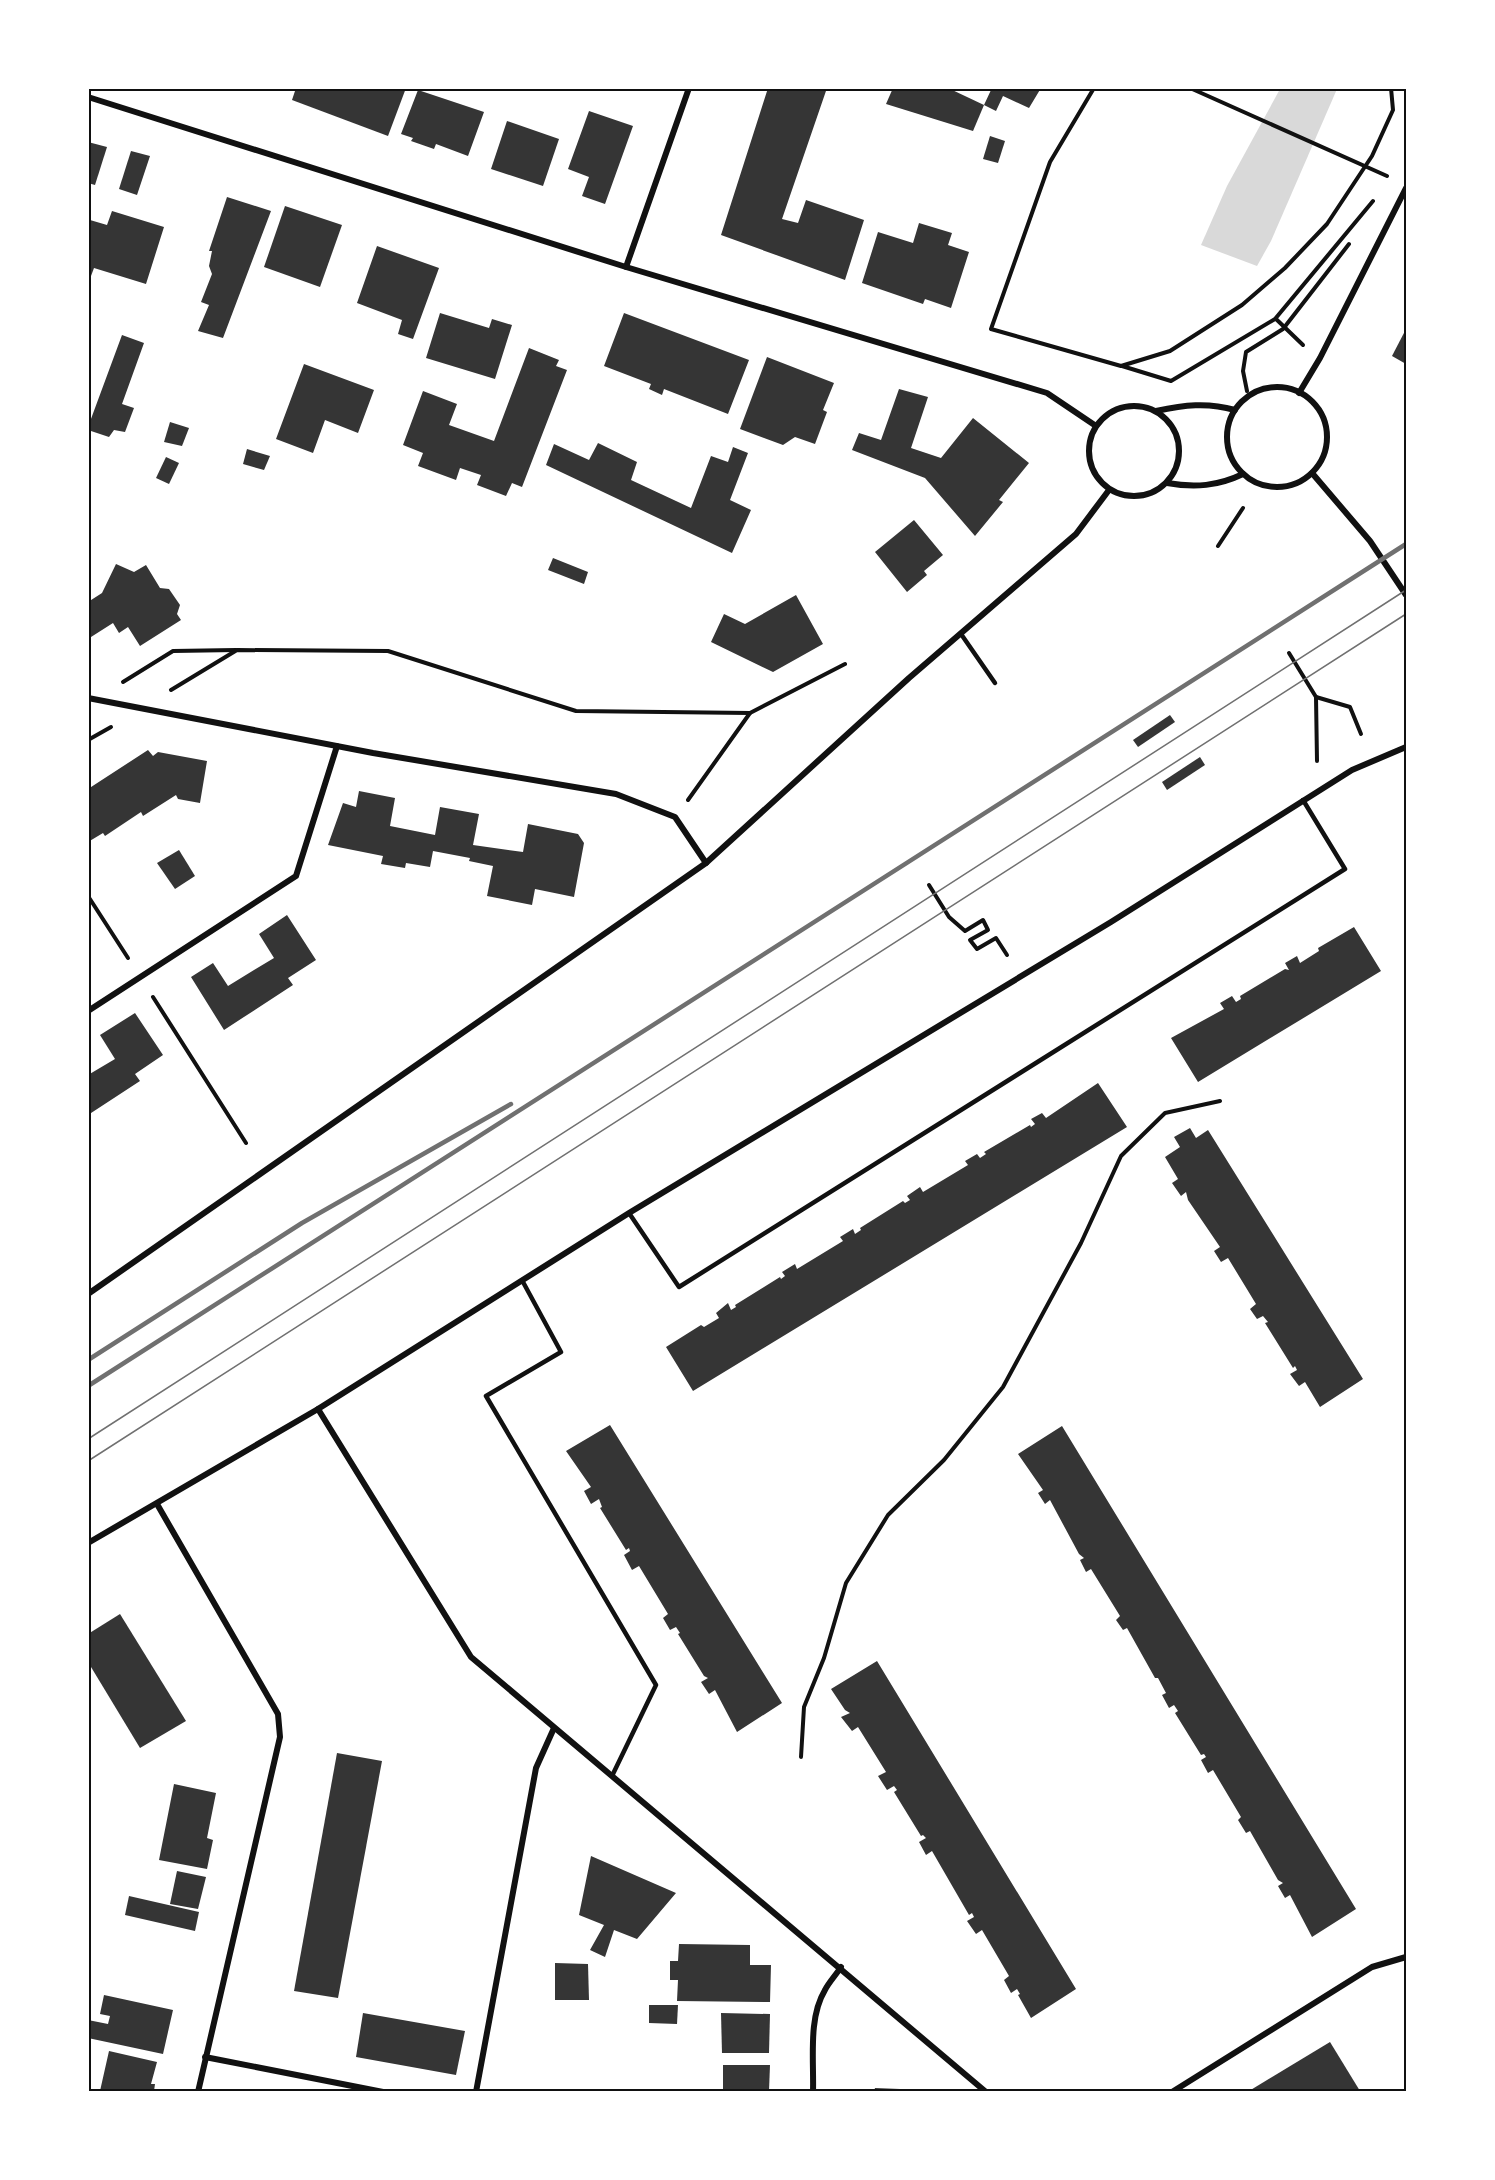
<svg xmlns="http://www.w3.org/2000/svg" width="1495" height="2180" font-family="Overpass,sans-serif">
<rect width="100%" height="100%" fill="#fff"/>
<path fill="#d9d9d9" d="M1280,89H1337L1271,241L1257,266L1201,245L1227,186Z"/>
<g fill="#353535">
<path d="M296,88H406L388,136L292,100Z"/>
<path d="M768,88H827L782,219L798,223L806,200L864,220L845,280L721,235Z"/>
<path d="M893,88H948L984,105L973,131L886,104Z"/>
<path d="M987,88H1041L1029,108L1003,96L996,111L984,105L991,90Z"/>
<path d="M418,90L484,112L468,156L436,144L434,149L411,141L413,138L401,134Z"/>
<path d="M589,111L633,126L605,204L582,196L589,177L568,169Z"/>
<path d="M507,121L559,139L543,186L491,169Z"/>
<path d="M990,136L1005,141L998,163L983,159Z"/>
<path d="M88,142L107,147L95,185L88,183Z"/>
<path d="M131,151L150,156L137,195L119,189Z"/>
<path d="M227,197L271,211L223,338L198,331L209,305L201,302L212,274L209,266L212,251H209Z"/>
<path d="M285,206L342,225L320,287L264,267Z"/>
<path d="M112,211L164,227L146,284L94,268L88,284L90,220L107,225Z"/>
<path d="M919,223L952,233L948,245L969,252L951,308L925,299L923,304L862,283L878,232L913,243Z"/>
<path d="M377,246L439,268L413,339L398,334L402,320L357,303Z"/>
<path d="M440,313L489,328L492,319L512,325L495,379L426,358Z"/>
<path d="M624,313L749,360L728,414L664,389L662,395L649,389L651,384L604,366Z"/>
<path d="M1406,329V364L1392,356Z"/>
<path d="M122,335L144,343L122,404L134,408L125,432L114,430L109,437L88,430V427Z"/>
<path d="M529,348L559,360L556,366L567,370L522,487L512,483L506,496L477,485L481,475L460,468L456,480L418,466L423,453L403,445L423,391L457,404L449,425L494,441Z"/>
<path d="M767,357L834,383L823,410L827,412L815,444L795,437L783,445L740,429Z"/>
<path d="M304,364L374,390L358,433L325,420L313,453L276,439Z"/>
<path d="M899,389L928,397L911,448L941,458L973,418L1029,463L999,500L1003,502L975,536L925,478L852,450L859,433L881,440Z"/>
<path d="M170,422L189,428L182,446L164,442Z"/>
<path d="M598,443L637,462L631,480L691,508L711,456L728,462L733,447L748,453L730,500L751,510L732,553L546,465L554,444L589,460Z"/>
<path d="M247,449L270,456L264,470L243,464Z"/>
<path d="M166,457L179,463L169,484L156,478Z"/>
<path d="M914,520L943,555L924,571L927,575L907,592L875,552Z"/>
<path d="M553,558L588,572L584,584L548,570Z"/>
<path d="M116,564L134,572L146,565L160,588L169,589L180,605L177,614L181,620L140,646L128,627L119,633L113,623L91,637L88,632V602L102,593Z"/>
<path d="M796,595L823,644L773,672L711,642L724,614L745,624Z"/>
<path d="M1170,715L1175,722L1138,747L1133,740Z"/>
<path d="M148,750L153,756L158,752L207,761L200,803L178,799L176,795L143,816L141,812L105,836L103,833L88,842V789Z"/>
<path d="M1200,757L1205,765L1167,790L1162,782Z"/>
<path d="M359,791L395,798L390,826L435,835L440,807L479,814L473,845L523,852L528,824L578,834L584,843L574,897L535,889L532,905L487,896L493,866L469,861L470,858L433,851L430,867L406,863L405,868L381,864L383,856L328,845L343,803L356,807Z"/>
<path d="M179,850L195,876L175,889L157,863Z"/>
<path d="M287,915L316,960L288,978L293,985L224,1030L191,977L213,963L228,986L254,970L274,958L259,934Z"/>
<path d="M1354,927L1381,971L1198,1082L1171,1038L1224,1009L1220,1003L1232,996L1236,1002L1241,999L1240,996L1285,969L1289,970L1285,963L1297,956L1300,963L1319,951L1318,948Z"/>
<path d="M135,1013L163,1055L135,1074L140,1081L88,1115V1075L115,1059L100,1035Z"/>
<path d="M1098,1083L1127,1127L693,1391L666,1347L701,1325L704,1327L719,1318L716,1313L728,1303L731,1310L736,1307L735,1305L780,1277L781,1279L785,1276L782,1272L795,1264L797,1269L843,1241L840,1237L853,1229L855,1234L861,1230L860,1228L903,1201L905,1203L910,1200L907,1196L920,1187L923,1192L968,1165L965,1161L977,1154L980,1158L986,1154L984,1152L1030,1125L1031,1127L1035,1124L1031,1119L1042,1113L1046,1118Z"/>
<path d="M1190,1128L1196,1138L1208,1130L1363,1379L1320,1407L1305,1382L1299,1386L1290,1374L1297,1370L1295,1366L1293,1368L1265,1323L1268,1322L1263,1316L1257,1319L1250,1309L1256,1304L1228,1258L1221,1262L1214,1251L1220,1247L1188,1200L1186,1192L1181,1196L1172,1183L1178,1179L1165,1157L1180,1147L1174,1137Z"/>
<path d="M610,1425L782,1703L737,1732L715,1690L709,1694L701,1682L708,1678L704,1676L678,1634L680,1633L676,1627L670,1630L663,1618L668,1614L639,1566L632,1570L624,1555L630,1551L629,1548L626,1550L600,1508L602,1507L599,1499L591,1504L584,1491L591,1487L566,1451Z"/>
<path d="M1062,1426L1356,1909L1312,1937L1290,1895L1285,1898L1278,1886L1283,1883L1278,1880L1250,1831L1246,1833L1238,1820L1241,1817L1213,1770L1208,1773L1201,1760L1206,1757L1204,1754L1201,1755L1175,1713L1178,1711L1174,1705L1169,1708L1162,1695L1166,1693L1158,1678H1155L1127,1628L1123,1630L1116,1620L1120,1616L1091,1569L1086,1572L1080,1560L1084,1558L1079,1554L1050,1500L1045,1504L1038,1493L1043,1490L1018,1454Z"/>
<path d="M120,1614L186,1721L140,1748L88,1662V1634Z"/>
<path d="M877,1661L1076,1989L1031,2018L1018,1995L1020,1994L1017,1989L1011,1993L1004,1980L1009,1976L982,1930L976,1934L967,1921L974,1917L972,1913L969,1915L932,1851L926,1855L919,1842L926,1838L923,1835L921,1836L894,1792L897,1790L894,1786L887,1790L878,1776L886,1772L858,1727L852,1731L841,1717L850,1713L845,1710L831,1689Z"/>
<path d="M337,1753L382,1761L338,1998L294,1991Z"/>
<path d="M174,1784L216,1793L207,1838L213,1840L207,1869L159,1860Z"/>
<path d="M591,1856L676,1893L637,1939L614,1930L605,1957L590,1950L604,1925L579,1915Z"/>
<path d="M177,1871L206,1877L198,1909L170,1904Z"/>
<path d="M129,1896L199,1912L195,1931L125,1915Z"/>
<path d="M679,1944L750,1945V1965H771L770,2002L677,2001L678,1980H670V1961H678Z"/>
<path d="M555,1963L588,1964L589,2000H555Z"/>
<path d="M104,1995L173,2010L163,2054L88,2038V2020L108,2024L110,2016L100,2014Z"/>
<path d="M649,2005H678L677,2024L649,2023Z"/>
<path d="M363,2013L465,2031L456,2075L356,2057Z"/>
<path d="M721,2013L770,2014L769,2053H722Z"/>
<path d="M1330,2042L1360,2091H1249Z"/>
<path d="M109,2051L157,2062L151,2084H155L154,2091H100Z"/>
<path d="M723,2065H770L769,2091H723Z"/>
<path d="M875,2088L900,2089L904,2091H874Z"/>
</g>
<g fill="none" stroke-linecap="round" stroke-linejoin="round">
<g stroke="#111" stroke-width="4">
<path d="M1094,88L1050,162L991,329L1121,366L1170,351L1242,305L1285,268L1327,224L1372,156L1393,110L1391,88"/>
<path d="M1190,88L1387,176"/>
<path d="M1276,319L1303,345"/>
<path d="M1122,366L1171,381L1275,319L1373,201"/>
<path d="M1247,391L1243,371L1246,352L1283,329L1349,244"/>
<path d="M1218,546L1243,508"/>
<path d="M1289,653L1316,697L1317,761"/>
<path d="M123,682L173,651L236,650"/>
<path d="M171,690L237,650L388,651L576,711L750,713L845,664"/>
<path d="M1316,697L1350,707L1361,734"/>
<path d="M88,740L111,727"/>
<path d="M688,800L750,713"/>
<path d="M929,885L949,917L965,931L983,920L988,930L970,940L977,949L996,938L1007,955"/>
<path d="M88,896L128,958"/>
<path d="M153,997L246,1143"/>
<path d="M801,1757L804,1707L824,1658L846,1583L888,1515L944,1460L1003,1387L1081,1243L1121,1156L1165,1113L1220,1101"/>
</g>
<g stroke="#111" stroke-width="4.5">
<path d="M961,634L995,683"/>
<path d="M629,1213L679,1287L1345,869L1303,800"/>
<path d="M523,1282L561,1352L486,1396L656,1685L612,1776"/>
</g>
<g stroke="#111" stroke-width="6">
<path d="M88,97L626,267L1047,393L1096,426"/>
<path d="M626,267L689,88"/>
<circle cx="1277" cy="437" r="50"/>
<path d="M1299,393L1320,358L1406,188"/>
<circle cx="1134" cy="451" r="45"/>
<path d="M1156,411C1184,405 1207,402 1235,410"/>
<path d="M1312,473L1370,541L1406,595"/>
<path d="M1167,483C1195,488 1218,486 1243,474"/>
<path d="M88,698L373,753L616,794L675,817L706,863"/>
<path d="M88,1011L296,876L337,746"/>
<path d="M88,1294L706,863L909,678L1076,534L1109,490"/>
<path d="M318,1409L471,1657L986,2092"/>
<path d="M157,1504L278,1714L280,1737L198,2092"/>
<path d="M88,1543L318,1409L629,1213L1111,922L1352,770L1406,747"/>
<path d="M205,2057L383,2092"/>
<path d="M476,2092L536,1768L554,1728"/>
<path d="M813,2092C814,2060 808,2018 825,1990C829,1982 836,1975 841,1967"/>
<path d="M1172,2092L1372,1967L1406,1957"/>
</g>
<g stroke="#707070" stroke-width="1.5">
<path d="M88,1439L1406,590"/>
<path d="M88,1461L1406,614"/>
</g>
<g stroke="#707070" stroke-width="4.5">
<path d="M88,1360L302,1223L511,1104"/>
<path d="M88,1386L1406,544"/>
</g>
</g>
<rect width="1495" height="2180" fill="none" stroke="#ffffff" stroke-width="180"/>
<rect x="90" y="90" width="1315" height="2000" fill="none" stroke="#111" stroke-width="2"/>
</svg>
